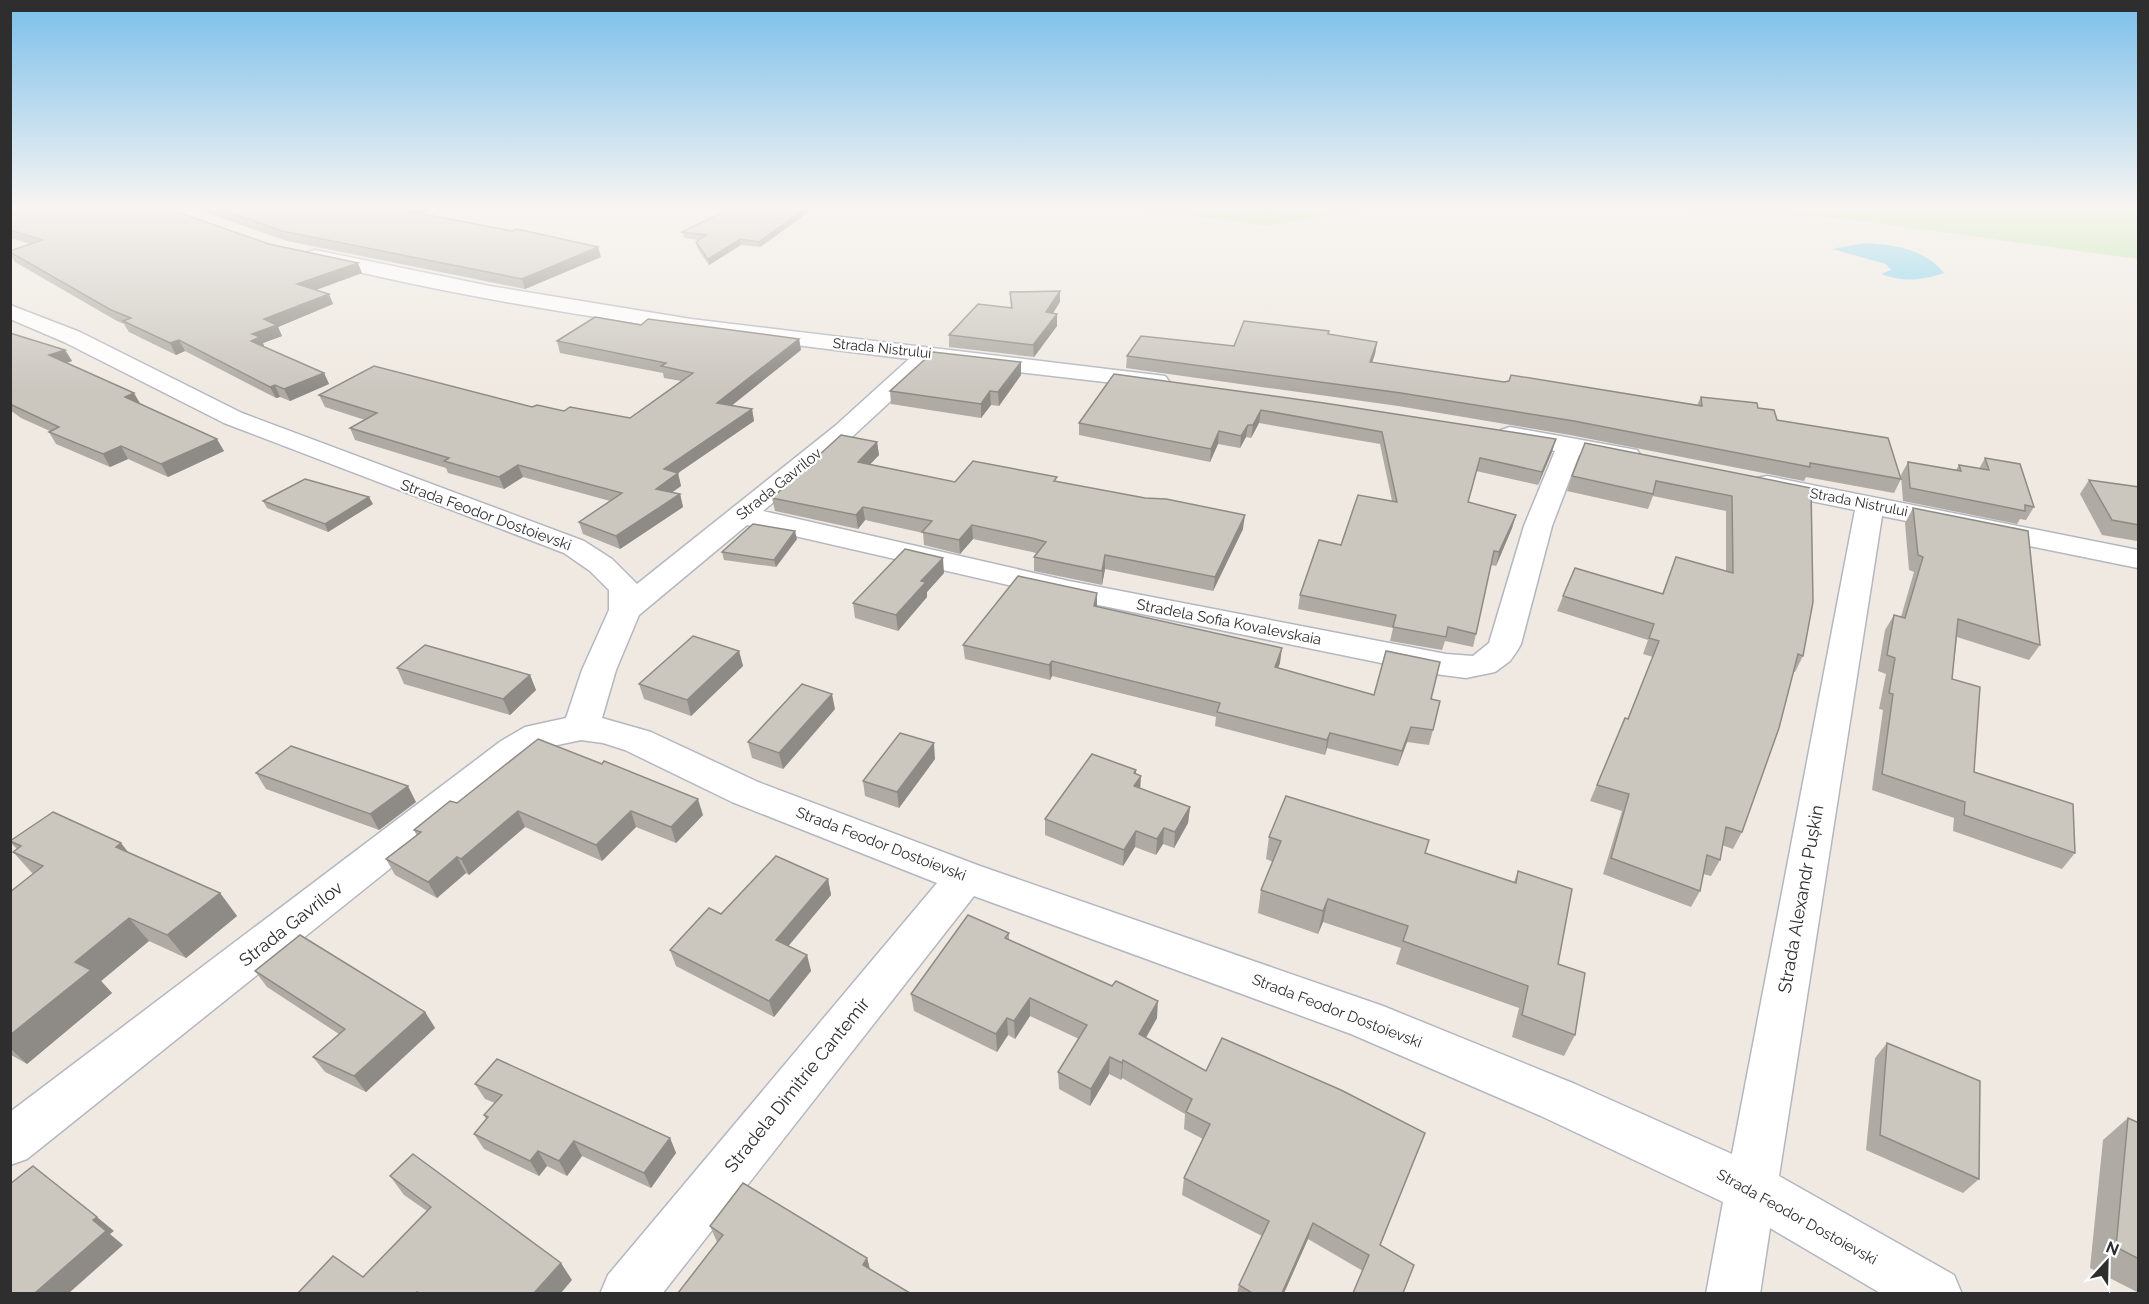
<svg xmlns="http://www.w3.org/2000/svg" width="2149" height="1304" font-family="Raleway,sans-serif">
<rect width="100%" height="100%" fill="#efe9e1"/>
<g fill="#b6e59e">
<path d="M1126,207H1372L1268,226Z"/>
<path d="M1646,207H2138V259L1839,218Z"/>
</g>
<path fill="#75cff0" d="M1864,243C1893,244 1925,249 1944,273C1919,281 1905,282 1881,274L1891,270L1886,264L1832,249Z"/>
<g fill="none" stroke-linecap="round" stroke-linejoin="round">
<defs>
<path id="minor" d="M315,250L490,286L691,319L1165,376L1169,381L1165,386L1157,388L933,362L853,436L763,511L1069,581L1446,654L1473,656L1489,643L1524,526L1555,451L1501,440L1497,435L1501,430L1510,427L1637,450L1641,456L1637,462L1628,464L1579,455L1552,526L1521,644L1517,651L1510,661L1495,672L1466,678L1435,674L1069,599L747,525L639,615L616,670L602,718L651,732L758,782L980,866L1383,1006L1575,1084L1732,1154L1855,510L1757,490L1753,484L1757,478L1767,476L2138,550V568L1882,516L1779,1176L1954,1275L1962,1294H1882L1770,1228L1760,1294H1706L1723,1202L1541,1116L1351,1034L974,896L662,1294H600L608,1275L937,883L732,802L625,750L603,743L581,740L548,747L527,759L27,1159L10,1165V1112L501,741L525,727L566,718L582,670L609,610V590L590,571L564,553L224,423L64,342L10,319V305L80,332L242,413L584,541L612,559L637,584L835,426L909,359C708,335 505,309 308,260L305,256L308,252Z"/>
</defs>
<use href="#minor" stroke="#b4b7c1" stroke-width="3"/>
<use href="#minor" fill="#fff" fill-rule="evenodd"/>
</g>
<g fill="#afaba4">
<path d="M10,207L269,244L362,273L316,290L329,294L333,304L278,327L282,336L263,343L264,347L324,373L329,384L290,401L280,397L276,398L185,351L176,355L129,332L124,324L117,321L15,262L10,254V251L30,244L10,238Z"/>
<path d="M190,207H433L420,214L601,257L525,289L287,241Z"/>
<path d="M738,209L809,212L760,247L741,245L709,265L697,248L696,242L699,240L684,238L682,232Z"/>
<path d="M1010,292L1060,302L1053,313L1057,314V326L1034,357L949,347V335L1011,308Z"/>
<path d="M641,325L799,339L801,350L732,405L752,409L754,421L678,473L681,486L672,492L680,494L683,507L620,549L583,534L579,522L610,501L523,477L504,489L448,473L446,468L355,440L350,428L365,420L325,407L319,395L532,407L630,418L681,381L664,378L663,373L560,353L557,341Z"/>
<path d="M10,333L65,350L72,361L67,363L224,451L168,477L128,459L110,467L56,444L49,432L50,431L21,418L10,410Z"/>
<path d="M1329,334L1377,342L1375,354L1372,362L1504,382L1697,405L1701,397L1758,408L1777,420L1901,479L1894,493L1806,477L1804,481L1570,435L1398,406L1126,368L1127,356L1234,346Z"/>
<path d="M1021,362V375L999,406L991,405L981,418L891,404L890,391Z"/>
<path d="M1114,374L1552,452L1538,485L1476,471L1468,502L1516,515L1512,528L1496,566L1491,565L1476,634L1473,647L1445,641L1442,650L1390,641L1393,628L1298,609L1300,595L1341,545L1392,501L1380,444L1259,423L1251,438L1246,437L1240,448L1218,444L1210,462L1079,435V423Z"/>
<path d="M877,442L879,455L870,464L955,482L1057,481L1243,529L1213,591L1105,569L1102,585L1034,571V557L1036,553L1032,552L973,539L960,554L924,545L923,533L865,520L858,529L775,511L772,498Z"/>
<path d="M1985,458L2034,507L2026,520L2020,519L2017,524L1903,501L1901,475L1908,462L1956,470L1959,465L1979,469Z"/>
<path d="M1572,476L1811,488L1803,656L1795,672L1793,671L1742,832L1733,849L1722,845L1720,860L1711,876L1703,874L1700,891L1691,907L1603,874L1622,811L1590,801L1625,718L1628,719L1653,657L1643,654L1648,640L1557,611L1563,596L1662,594L1676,557L1726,571V511L1653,496L1648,509L1567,491Z"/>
<path d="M2089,480L2137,487L2139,484V550L2137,541L2102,535L2080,494Z"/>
<path d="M263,501L373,504L328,532L267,508Z"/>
<path d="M1913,508L2040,645L2029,660L1957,637L1952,679L1974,772L2075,853L2062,869L1953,831L1954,818L1872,790L1883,710L1879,709L1886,674L1878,671L1885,630L1894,615L1901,617L1914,572L1909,570L1905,523Z"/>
<path d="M797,539L776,567L724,560L722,552Z"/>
<path d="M944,573L927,592V597L898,631L855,618L853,603Z"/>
<path d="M1097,607L1280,663L1278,668L1374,695L1431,699L1433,730L1429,745L1407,742L1398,766L1327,748L1325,755L1215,726L1216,717L1052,676L1050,680L965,659L963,645Z"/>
<path d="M739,651L743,666L691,716L644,699L639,684Z"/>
<path d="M397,668L530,675L536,690L510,715L404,684Z"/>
<path d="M835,709L783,769L752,758L748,742Z"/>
<path d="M935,759L899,808L865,796L863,781Z"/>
<path d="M1136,770V774L1140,788L1190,807L1188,823L1174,848L1163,844L1156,855L1135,847L1123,866L1045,835V819Z"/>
<path d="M256,773L416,802L379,830L266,789Z"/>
<path d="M457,803L703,815L676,843L636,827L602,861L525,827L469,875L466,873L437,898L395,875L386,859L417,836L414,830Z"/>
<path d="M1269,837L1425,853L1514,882L1518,871L1558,964L1575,1035L1564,1056L1512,1037L1519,1008L1396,964L1401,948L1323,922L1318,934L1258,913L1261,890L1273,862L1266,859Z"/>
<path d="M10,842L128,852L220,893L237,916L186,958L149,941L101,981L112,993L27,1064L11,1055L10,892L33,874L13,852L17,849Z"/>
<path d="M828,879L831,895L788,946L807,955L811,971L774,1017L676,966L670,950L721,914Z"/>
<path d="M1009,933V940L1157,1018L1146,1038L1206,1071L1425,1133L1363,1271L1308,1239L1284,1293H1237L1239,1285L1262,1236L1182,1195L1184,1178L1203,1139L1184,1129L1185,1114L1122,1078L1121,1080L1109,1074L1090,1106L1059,1089L1058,1072L1079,1039L1030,1016L1015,1039L1008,1035L997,1052L914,1011L911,994Z"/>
<path d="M255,971L425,1012L435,1028L366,1092L325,1072L313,1057L339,1034L267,987Z"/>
<path d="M1887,1043L1979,1179L1963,1193L1866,1150L1875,1058Z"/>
<path d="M475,1084L670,1138L676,1153L651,1188L582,1156L567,1176L547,1166L539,1176L484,1149L474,1134L486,1119L484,1115L495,1103L485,1099Z"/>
<path d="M2128,1118L2139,1123V1293L2090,1268L2103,1140Z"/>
<path d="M390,1176L572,1280L363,1277L427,1211L404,1195Z"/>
<path d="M710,1226L867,1258L870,1269L717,1242Z"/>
</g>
<g fill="#8e8b86">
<path d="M408,207H433V208L406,220L402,210Z"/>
<path d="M806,207H808L809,212L760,247L759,242Z"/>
<path d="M740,239L741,245L709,265L708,259Z"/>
<path d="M598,247L601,257L525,289L522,279Z"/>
<path d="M358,263L362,273L302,295L297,284Z"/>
<path d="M1060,291V302L1046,324V312Z"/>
<path d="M329,294L333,304L278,327L282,336L263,343L265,349L251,341L252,334L264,319Z"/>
<path d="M1057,314V326L1034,357L1033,345Z"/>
<path d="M799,339L801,350L720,415L717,403Z"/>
<path d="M179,340L185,351L176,355L170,343Z"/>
<path d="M1377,342L1375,354L1368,375L1370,362Z"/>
<path d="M65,350L72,361L56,366L49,355Z"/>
<path d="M1021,362V375L999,406L998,392Z"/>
<path d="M324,373L329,384L290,401L284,389Z"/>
<path d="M275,385L280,397L276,398L270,387Z"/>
<path d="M990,391L991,405L981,418V404Z"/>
<path d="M134,393L141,405L125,397Z"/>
<path d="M752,409L754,421L678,473L681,486L660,501L656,489L664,469Z"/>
<path d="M1261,410L1259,423L1251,438L1253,425Z"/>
<path d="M1248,425L1246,437L1240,448L1241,436Z"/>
<path d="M1219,431L1218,444L1210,462L1211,449Z"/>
<path d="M217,439L224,451L168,477L161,464Z"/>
<path d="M1556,439L1552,452L1538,485L1542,472Z"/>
<path d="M877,442L879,455L860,475L858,462Z"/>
<path d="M121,446L128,459L110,467L103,454Z"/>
<path d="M518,465L523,477L504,489L499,477Z"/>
<path d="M680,494L683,507L620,549L616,536Z"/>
<path d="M369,497L373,504L328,532L325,524Z"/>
<path d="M863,507L865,520L858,529L856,515Z"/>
<path d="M1245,515L1243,529L1213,591L1215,577Z"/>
<path d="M1516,515L1512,528L1496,566L1499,552Z"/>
<path d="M972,525L973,539L960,554L959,540Z"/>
<path d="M795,531L797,539L776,567L774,560Z"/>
<path d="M1105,555V569L1102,585V571Z"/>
<path d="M943,558L944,573L927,592V597L898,631L896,615L921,581Z"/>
<path d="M1097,593V607L1094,606Z"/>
<path d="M1282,648L1280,663L1272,682L1275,667Z"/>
<path d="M739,651L743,666L691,716L687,700Z"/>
<path d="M1052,661V676L1050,680L1049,665Z"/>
<path d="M530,675L536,690L510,715L503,699Z"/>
<path d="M832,694L835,709L783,769L779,753Z"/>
<path d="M1411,727L1407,742L1398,766L1402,751Z"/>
<path d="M1330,733L1327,748L1325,755L1327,740Z"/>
<path d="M934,743L935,759L899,808L897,792Z"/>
<path d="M1136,770L1135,785L1141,776L1140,792L1133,802L1134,773Z"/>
<path d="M408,786L416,802L379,830L370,814Z"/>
<path d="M698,799L703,815L676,843L671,827Z"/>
<path d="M1190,807L1188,823L1174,848L1175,832Z"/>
<path d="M518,811L525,827L469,875L461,859Z"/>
<path d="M631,811L636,827L602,861L596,845Z"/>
<path d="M1164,828L1163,844L1156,855L1157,839Z"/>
<path d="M1136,831L1135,847L1123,866L1124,850Z"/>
<path d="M121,843L139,866L116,847Z"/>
<path d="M457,857L466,873L437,898L428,882Z"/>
<path d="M828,879L831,895L780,956L776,940Z"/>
<path d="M220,893L237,916L186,958L167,935Z"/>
<path d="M1328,899L1323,922L1318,934L1323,911Z"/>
<path d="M129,918L149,941L101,981L112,993L27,1064L10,1048V1035L75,962Z"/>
<path d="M807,955L811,971L774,1017L769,1001Z"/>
<path d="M1030,998V1016L1015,1039L1014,1021Z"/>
<path d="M1158,1001L1157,1018L1138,1051L1139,1034Z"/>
<path d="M425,1012L435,1028L366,1092L354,1076Z"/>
<path d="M1007,1018L1008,1035L997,1052L996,1034Z"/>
<path d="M1110,1057L1109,1074L1090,1106L1091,1089Z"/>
<path d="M1123,1060L1122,1078L1121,1080L1122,1063Z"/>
<path d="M670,1138L676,1153L651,1188L644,1173Z"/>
<path d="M574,1141L582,1156L567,1176L559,1161Z"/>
<path d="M538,1151L547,1166L539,1176L530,1161Z"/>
<path d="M97,1217L114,1231L110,1234L123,1245L69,1293H35L93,1220Z"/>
<path d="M1313,1223L1308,1239L1284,1293H1282Z"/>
<path d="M867,1258L872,1279L863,1265Z"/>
<path d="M561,1263L572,1280L561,1293H534Z"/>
</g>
<g fill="#cbc7bf" stroke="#8e8b86" stroke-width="1.5">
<path d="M10,207H163L269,244L358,263L297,284L329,294L264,319L277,325L252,334L260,337L251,341L324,373L284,389L275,385L270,387L179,340L170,343L123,321L131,318L111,310L10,252V251L42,240L10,230Z"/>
<path d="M214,207H408L402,210L512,231L517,229L598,247L522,279L282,231Z"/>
<path d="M740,207H806L759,242L740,239L708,259L696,242L706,235L682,232L731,208L738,209Z"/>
<path d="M1060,291L1046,312L1057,314L1033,345L949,335L978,304L1012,308L1010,292Z"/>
<path d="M595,317L641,325L648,319L799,339L717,403L752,409L664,469L678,473L656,489L680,494L616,536L579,522L622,493L518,465L499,477L444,461L449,458L350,428L377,413L319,395L374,366L532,407L537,405L564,411L570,407L630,418L693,373L661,366L666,363L557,341Z"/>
<path d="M1244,321L1329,331L1328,334L1377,342L1370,362L1504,382L1509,381L1511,375L1702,406L1701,397L1757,403L1758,408L1774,410L1777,420L1888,438L1901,479L1810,463V467L1574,421L1401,393L1127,356L1141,336L1234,346Z"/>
<path d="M10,333L65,350L49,355L134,393L125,397L217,439L161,464L121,446L103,454L49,432L59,427L14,406L10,404Z"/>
<path d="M933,352L1021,362L998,392L990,391L981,404L890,391Z"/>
<path d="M1114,374L1324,403L1556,439L1542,472L1480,458L1468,502L1516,515L1499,552L1494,551L1476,634L1448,627L1446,637L1393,627L1396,615L1300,595L1319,540L1341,545L1358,495L1397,502L1382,432L1261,410L1253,425H1248L1241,436L1219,431L1211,449L1079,423Z"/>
<path d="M841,435L877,442L858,462L955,482L973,461L1057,477L1054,481L1145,498L1166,499L1245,515L1215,577L1105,555L1102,571L1034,557L1046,542L1032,538L972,525L959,540L922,532L932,521L863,507L856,515L772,498Z"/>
<path d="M1585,443L1811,488L1813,602L1803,656L1798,654L1779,728L1742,832L1726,827L1720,860L1707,855L1700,891L1611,858L1629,794L1597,785L1625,718L1628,719L1659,641L1649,638L1654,624L1563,596L1575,568L1663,594L1676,557L1733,573L1732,496L1656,481L1653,494L1572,476Z"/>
<path d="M1985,458L2020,464L2034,507L2025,505V511L1910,488L1908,462L1961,471L1959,465L1989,470Z"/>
<path d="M305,479L369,497L325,524L263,501Z"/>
<path d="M2089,480L2139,487V525L2112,520Z"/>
<path d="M1913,508L2028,531L2040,645L1958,619L1952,679L1980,687L1974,772L2073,804L2075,853L1964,815L1965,802L1882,774L1893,694L1889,693L1895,658L1887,655L1894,615L1905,618L1923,557L1918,555Z"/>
<path d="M753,524L795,531L774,560L722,552Z"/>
<path d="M905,549L943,558L921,581L926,582L896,615L853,603Z"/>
<path d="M1018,576L1097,593L1094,606L1282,648L1275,667L1374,695L1386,651L1440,662L1431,699L1440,701L1433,730L1411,727L1402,751L1330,733L1327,740L1217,712L1220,703L1052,661L1049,665L963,645Z"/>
<path d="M693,636L739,651L687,700L639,684Z"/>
<path d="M425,645L530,675L503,699L397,668Z"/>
<path d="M802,684L832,694L779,753L748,742Z"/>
<path d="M900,733L934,743L897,792L863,781Z"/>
<path d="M538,739L602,764L604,761L698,799L671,827L631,811L596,845L518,811L461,859L457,857L428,882L386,859L421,832L414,830L450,801L457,803Z"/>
<path d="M291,746L408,786L370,814L256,773Z"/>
<path d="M1092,754L1136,770L1134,773L1141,776L1134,786L1190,807L1175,832L1164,828L1157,839L1136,831L1124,850L1045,819Z"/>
<path d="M1286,796L1429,840L1425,853L1516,883L1518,871L1572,889L1558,964L1585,973L1575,1035L1522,1015L1528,986L1403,941L1408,926L1328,899L1323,911L1261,890L1281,841L1269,837Z"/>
<path d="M53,812L121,843L116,847L220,893L167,935L129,918L75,962L91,970L10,1035V892L43,866L13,852L21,846L10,841Z"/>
<path d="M776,856L828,879L776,940L807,955L769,1001L670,950L709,908L721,914Z"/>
<path d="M968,915L1009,933L1005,938L1112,986L1116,981L1158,1001L1139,1034L1206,1071L1222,1038L1341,1090L1425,1133L1380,1245L1414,1265L1403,1293H1353L1369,1255L1313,1223L1282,1293H1252L1239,1285L1269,1221L1184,1178L1210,1124L1186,1112L1192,1099L1123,1060L1122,1063L1110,1057L1091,1089L1058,1072L1087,1025L1030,998L1014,1021L1007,1018L996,1034L911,994Z"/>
<path d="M300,935L425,1012L354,1076L313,1057L345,1029L255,971Z"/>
<path d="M1887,1043L1980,1081L1979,1179L1880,1135Z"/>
<path d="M497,1059L670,1138L644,1173L574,1141L559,1161L538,1151L530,1161L474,1134L488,1117L484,1115L502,1095L475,1084Z"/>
<path d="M2128,1118L2139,1123V1259L2116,1247Z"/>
<path d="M413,1154L561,1263L534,1293H419L417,1292L416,1293H298L333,1256L363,1277L431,1207L390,1176Z"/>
<path d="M33,1166L97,1217L93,1220L106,1231L35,1293H10V1184Z"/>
<path d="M743,1183L867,1258L863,1265L910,1293H678L723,1235L710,1226Z"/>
</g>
<linearGradient id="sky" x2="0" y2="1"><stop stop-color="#7abfeb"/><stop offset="0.53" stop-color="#f8f5f2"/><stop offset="1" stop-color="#f8f5f2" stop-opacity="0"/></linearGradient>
<rect width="2149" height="390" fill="url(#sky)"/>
<g text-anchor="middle" stroke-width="4.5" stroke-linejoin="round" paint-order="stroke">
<g font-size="14" fill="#2e2e2e" stroke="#fff">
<text transform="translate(882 348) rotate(6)" y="5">Strada Nistrului</text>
<text transform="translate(1859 502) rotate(11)" y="5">Strada Nistrului</text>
</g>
<g font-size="15" fill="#2e2e2e" stroke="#fff">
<text transform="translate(779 484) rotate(-39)" y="5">Strada Gavrilov</text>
<text transform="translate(486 515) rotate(20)" y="5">Strada Feodor Dostoievski</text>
<text transform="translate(1229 622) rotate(11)" y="5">Stradela Sofia Kovalevskaia</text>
<text transform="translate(881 844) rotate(21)" y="5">Strada Feodor Dostoievski</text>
<text transform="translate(1337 1011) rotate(21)" y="5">Strada Feodor Dostoievski</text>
<text transform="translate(1797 1217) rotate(29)" y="5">Strada Feodor Dostoievski</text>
</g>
<g font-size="18" fill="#2e2e2e" stroke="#fff">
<text transform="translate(1801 899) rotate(-80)" y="6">Strada Alexandr Pușkin</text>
<text transform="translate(291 924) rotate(-38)" y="6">Strada Gavrilov</text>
<text transform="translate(797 1085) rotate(-51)" y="6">Stradela Dimitrie Cantemir</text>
</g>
</g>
<rect width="2149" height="1304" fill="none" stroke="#2e2e2e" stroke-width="24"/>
<g transform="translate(2107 1262) rotate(22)" stroke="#ffffff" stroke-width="4.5" paint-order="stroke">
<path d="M0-4.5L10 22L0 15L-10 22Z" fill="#2e2e2e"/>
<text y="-9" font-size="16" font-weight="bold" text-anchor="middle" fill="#2e2e2e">N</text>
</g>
</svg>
